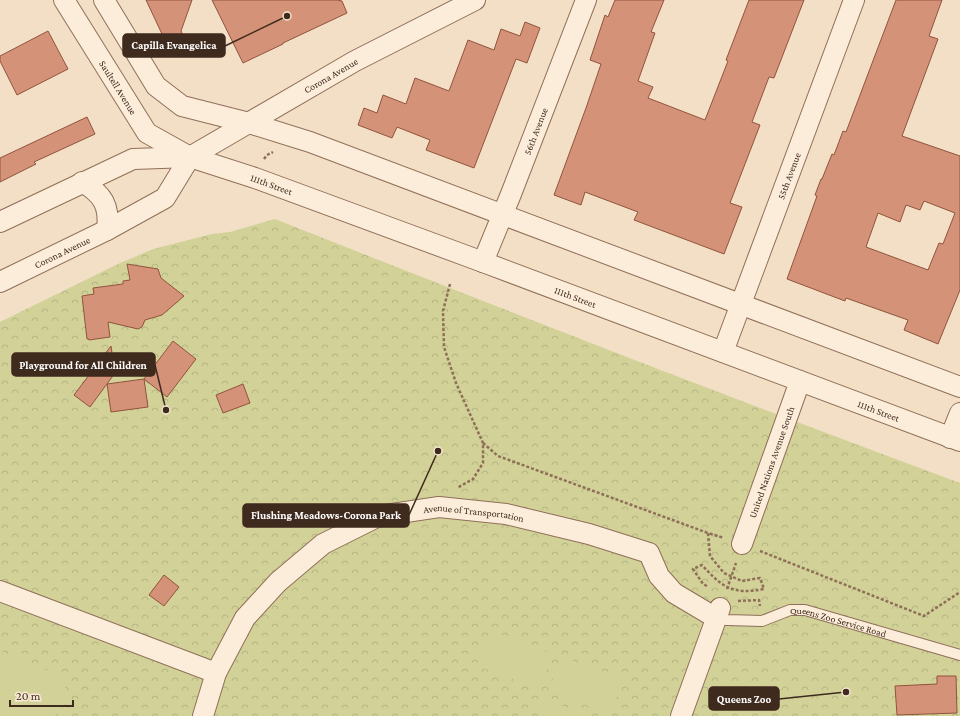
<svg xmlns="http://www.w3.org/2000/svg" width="960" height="716" font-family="'Crimson Pro',serif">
<defs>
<pattern id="park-crowns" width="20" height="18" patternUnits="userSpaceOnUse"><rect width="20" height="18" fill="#d2d298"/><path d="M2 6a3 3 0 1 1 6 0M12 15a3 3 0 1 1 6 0" fill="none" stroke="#b5b483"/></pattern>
</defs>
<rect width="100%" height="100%" fill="#f2dfc5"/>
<path fill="url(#park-crowns)" d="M275,219C502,309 730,398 960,483V716H0V322L118,264L153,249L212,234L230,232Z"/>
<g fill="#d2d298">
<path d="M490,631L553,654L540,689L477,666Z"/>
<path d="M0,651L59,675L67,690L55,716H0Z"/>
<path d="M561,657L623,679L611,714L548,692Z"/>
<path d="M544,699L591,716H538Z"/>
</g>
<g fill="#d49378" stroke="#91533c" fill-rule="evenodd">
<path d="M146,0H192L181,31L186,42L170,51Z"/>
<path d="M212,0H337L342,1L347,13L283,43V44L243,63Z"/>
<path d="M615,0H664L651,32L655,33L638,81L653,87L648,98L705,120L728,61L726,60L749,0H804L774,78L769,77L752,122L760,125L730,203L742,207L724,254L634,220L638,212L585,192L581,205L554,195L586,108L601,64L590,60L605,15L608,17Z"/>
<path d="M896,0H942L929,36L938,39L902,136L960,156V290L938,344L904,330L908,320L846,298L845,301L787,279L817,196L815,195L821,179H822L832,154L834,155L843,131L846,132ZM924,201L955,213L943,244L939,243L928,270L866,247L878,213L900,222L906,205L920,210Z"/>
<path d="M525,22L540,28L527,63L516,59L474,168L426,150L430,140L397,127L392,138L358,125L364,108L377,113L383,95L406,104L415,78L449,91L468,40L494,50L501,29L520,36Z"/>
<path d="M48,31L68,69L17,95L0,61V56Z"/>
<path d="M87,117L95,134L34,162L36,164L0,182V158Z"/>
<path d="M127,264L158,269L161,278L184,296L162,315L145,320L142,327L138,329L108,322L110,337L89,340V339H87L82,296L94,294L93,288L123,284V281L130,280Z"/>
<path d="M173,341L196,359L167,397L144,379Z"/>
<path d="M111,346L115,373L90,407L74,395Z"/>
<path d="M144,379L148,407L111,412L107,384Z"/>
<path d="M243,384L250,403L223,413L216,395Z"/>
<path d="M164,575L179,587L164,606L149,595Z"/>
<path d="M937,676H956L957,713L897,715L895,686L937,684Z"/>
</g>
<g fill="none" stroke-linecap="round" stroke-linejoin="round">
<defs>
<g id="lane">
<path id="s1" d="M716,618L727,620L762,621L790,610H805L960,655"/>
</g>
<g id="street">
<path id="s2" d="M64,0L147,133L190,157L255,178L483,262L960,441"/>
<path d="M104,0L156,86L182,106L249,123L310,142L960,387"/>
<path d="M82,182C103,194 110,206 107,230"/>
<path id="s3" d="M0,222L133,159L190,157L355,61L475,0"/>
<path id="s4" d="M483,262L511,194L586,0"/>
<path id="s5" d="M0,282L107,230L165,198L190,157"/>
<path id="s6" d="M723,352L854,0"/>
<path d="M950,438L960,413"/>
<path id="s7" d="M742,544L800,381"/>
<path d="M0,591L216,673"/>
<path id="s8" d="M203,716L216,673L245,618L278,582L323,544L379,516L439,507L506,514L589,534L649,553L659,576L674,593L716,618"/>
<path d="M681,716L720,608"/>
</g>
</defs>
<use href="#lane" stroke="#906f59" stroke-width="12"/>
<use href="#street" stroke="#906f59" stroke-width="22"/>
<g stroke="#906f59" stroke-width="2.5" stroke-dasharray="3 2" stroke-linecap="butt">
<path d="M264,159L267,155L273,152"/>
<path d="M450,284L443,311L444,347L456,383L483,443V463L473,479L457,488"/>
<path d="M483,443L498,456L708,533"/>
<path d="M760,551L924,616L960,592"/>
<path d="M707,586L703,584L693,569L702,565C722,587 732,595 764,589L760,578L742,581L724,573L710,556L708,533L724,538"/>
<path d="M727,589L736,563"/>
<path d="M738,601L759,600L760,606"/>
</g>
<use href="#lane" stroke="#fcedda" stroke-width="10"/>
<use href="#street" stroke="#fcedda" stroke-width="20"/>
</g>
<g text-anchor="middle" stroke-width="4" stroke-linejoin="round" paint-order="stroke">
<g font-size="10" fill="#3f2a1e" stroke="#f9ead6">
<text dy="4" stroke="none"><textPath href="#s3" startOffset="367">Corona Avenue</textPath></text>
<text dy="4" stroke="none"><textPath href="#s2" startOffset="103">Saultell Avenue</textPath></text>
<text dy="4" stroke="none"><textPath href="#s4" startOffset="141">56th Avenue</textPath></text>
<text dy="4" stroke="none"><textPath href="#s6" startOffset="188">55th Avenue</textPath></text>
<text dy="4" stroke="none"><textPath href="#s2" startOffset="292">111th Street</textPath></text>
<text dy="4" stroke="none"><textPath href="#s5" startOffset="69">Corona Avenue</textPath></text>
<text dy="4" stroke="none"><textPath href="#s2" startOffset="616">111th Street</textPath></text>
<text dy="4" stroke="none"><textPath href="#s2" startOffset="940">111th Street</textPath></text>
<text dy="4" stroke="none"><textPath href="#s7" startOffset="87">United Nations Avenue South</textPath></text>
<text dy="4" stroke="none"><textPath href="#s8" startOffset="373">Avenue of Transportation</textPath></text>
<text dy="4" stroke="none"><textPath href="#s1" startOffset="126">Queens Zoo Service Road</textPath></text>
</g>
</g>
<path fill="none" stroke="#3f2a1e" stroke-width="1.5" d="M287 16L225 46M166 410L155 365M438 451L409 515M846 692L779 699"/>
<g fill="#3f2a1e" stroke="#f9ead6" stroke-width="1.5">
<circle cx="287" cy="16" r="4"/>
<circle cx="166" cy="410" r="4"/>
<circle cx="438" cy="451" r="4"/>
<circle cx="846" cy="692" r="4"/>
</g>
<g fill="#3f2a1e" stroke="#3f2a1e" stroke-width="1.5">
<rect x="123" y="34" width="102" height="23" rx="4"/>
<rect x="12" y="353" width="143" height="23" rx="4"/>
<rect x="243" y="504" width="166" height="23" rx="4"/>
<rect x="709" y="687" width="70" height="23" rx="4"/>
</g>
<g font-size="11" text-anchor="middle" font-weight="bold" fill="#fff">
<text x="174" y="49">Capilla Evangelica</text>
<text x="83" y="369">Playground for All Children</text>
<text x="326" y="519">Flushing Meadows-Corona Park</text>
<text x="744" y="703">Queens Zoo</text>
</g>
<path d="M10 700v6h63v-6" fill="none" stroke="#3f2a1e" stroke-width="2"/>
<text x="16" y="700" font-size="12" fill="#3f2a1e" stroke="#f9ead6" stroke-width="3" paint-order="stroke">20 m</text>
</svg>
